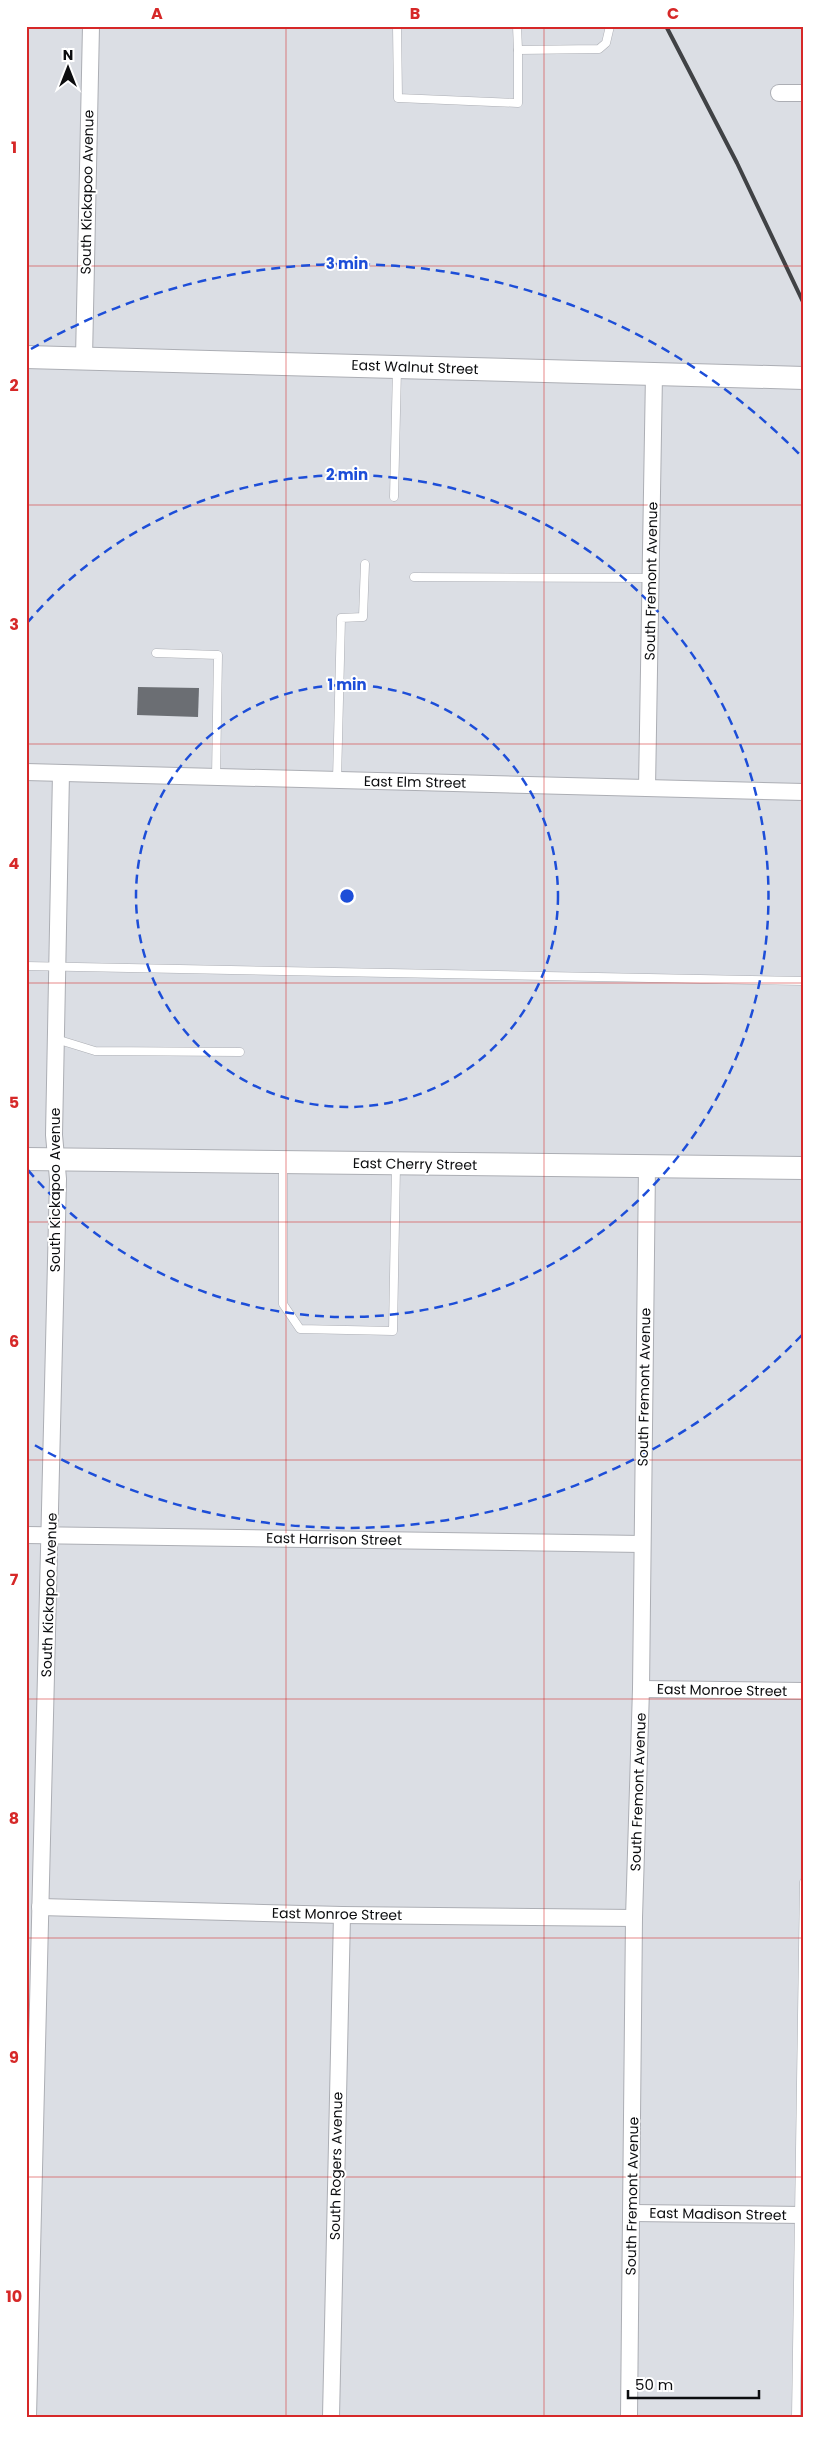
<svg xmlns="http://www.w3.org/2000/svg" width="830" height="2443" font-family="Poppins,sans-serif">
<rect width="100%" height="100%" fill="#dbdee4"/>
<path fill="#6b6e73" d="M138,687L199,688L198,717L137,715Z"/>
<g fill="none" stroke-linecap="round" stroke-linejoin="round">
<defs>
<g id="lane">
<path d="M397,26L398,98L518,103V50"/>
<path d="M517,26L518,50L599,49L606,43L610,26"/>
<path d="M394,497L397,369"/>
<path d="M414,577L651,578"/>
<path d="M156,653L218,655L216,777"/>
<path d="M337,780L341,618L363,617L365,564"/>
<path d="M26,966L804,981"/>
<path d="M56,1039L95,1051L240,1052"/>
<path d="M283,1164V1304L300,1329L393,1331L396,1166"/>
<path d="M796,2417L804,1882"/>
</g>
<g id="street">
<path d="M779,93H804"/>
<path d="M84,358L91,26"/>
<path d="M26,772L804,792"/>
<path d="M647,788L654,374"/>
<path d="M26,1535L642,1544"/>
<path d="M641,1689L804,1691"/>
<path d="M40,1907L342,1915L634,1918"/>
<path d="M632,2213L804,2215"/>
<path d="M28,2417L58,1179L54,1135L61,773"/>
<path d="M331,2417L342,1915"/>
<path d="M629,2417L634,1918L641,1689L647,1166"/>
</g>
<g id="secondary">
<path d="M26,357L804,378"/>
<path d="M26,1159L804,1168"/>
</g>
</defs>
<use href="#lane" stroke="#acaeb4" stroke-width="9"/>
<use href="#street" stroke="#acaeb4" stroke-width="18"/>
<use href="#secondary" stroke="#acaeb4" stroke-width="24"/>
<use href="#lane" stroke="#fff" stroke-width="8"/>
<use href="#street" stroke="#fff" stroke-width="16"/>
<use href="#secondary" stroke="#fff" stroke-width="22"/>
<path stroke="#404245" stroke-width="4" d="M666,26L737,163L804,304"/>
</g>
<path fill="none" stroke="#d62828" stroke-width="1" stroke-opacity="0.55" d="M286,26V2417M544,26V2417M26,266H804M26,505H804M26,744H804M26,983H804M26,1222H804M26,1460H804M26,1699H804M26,1938H804M26,2177H804"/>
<g fill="none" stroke="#1d4ed8" stroke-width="2.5" stroke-dasharray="9 6">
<circle cx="347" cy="896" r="211"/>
<path d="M27 623A421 421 0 1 1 27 1169"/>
<path d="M802 1335A632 632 0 0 1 31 1443M31 349A632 632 0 0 1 802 457"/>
</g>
<g text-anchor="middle" stroke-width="4" stroke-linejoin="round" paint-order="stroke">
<g font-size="14" fill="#0c0d0f" stroke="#fff">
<text transform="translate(87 192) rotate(-89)" y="5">South Kickapoo Avenue</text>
<text transform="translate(415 367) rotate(2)" y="5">East Walnut Street</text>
<text transform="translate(651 581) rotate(-89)" y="5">South Fremont Avenue</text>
<text transform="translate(415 782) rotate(1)" y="5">East Elm Street</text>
<text transform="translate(415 1164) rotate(1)" y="5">East Cherry Street</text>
<text transform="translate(55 1190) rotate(-90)" y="5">South Kickapoo Avenue</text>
<text transform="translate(644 1387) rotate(-89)" y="5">South Fremont Avenue</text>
<text transform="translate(334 1539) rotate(1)" y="5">East Harrison Street</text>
<text transform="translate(49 1595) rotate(-88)" y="5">South Kickapoo Avenue</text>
<text transform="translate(722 1690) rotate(1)" y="5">East Monroe Street</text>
<text transform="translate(638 1792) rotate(-88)" y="5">South Fremont Avenue</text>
<text transform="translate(337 1914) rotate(1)" y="5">East Monroe Street</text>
<text transform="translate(336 2166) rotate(-89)" y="5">South Rogers Avenue</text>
<text transform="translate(632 2196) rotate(-89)" y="5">South Fremont Avenue</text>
<text transform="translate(718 2214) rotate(1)" y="5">East Madison Street</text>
</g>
</g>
<circle cx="347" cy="896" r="8" fill="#1d4ed8" stroke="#fff" stroke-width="2.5"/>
<g font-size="15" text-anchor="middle" font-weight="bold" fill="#1d4ed8" stroke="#fff" stroke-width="4" stroke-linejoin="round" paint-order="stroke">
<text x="347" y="269">3 min</text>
<text x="347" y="480">2 min</text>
<text x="347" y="690">1 min</text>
</g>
<rect width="830" height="2443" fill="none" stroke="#ffffff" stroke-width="55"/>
<g transform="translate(68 68)" stroke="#ffffff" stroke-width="4" paint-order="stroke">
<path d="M0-4L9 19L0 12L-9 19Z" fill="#0c0d0f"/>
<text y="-8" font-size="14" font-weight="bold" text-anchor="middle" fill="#0c0d0f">N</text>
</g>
<path d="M628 2390v8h131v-8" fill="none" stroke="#0c0d0f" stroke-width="2.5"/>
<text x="635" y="2390" font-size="15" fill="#0c0d0f" stroke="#ffffff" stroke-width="4" paint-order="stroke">50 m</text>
<rect x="28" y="28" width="774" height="2388" fill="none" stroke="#d62828" stroke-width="2"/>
<g font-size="16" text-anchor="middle" font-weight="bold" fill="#d62828">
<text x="157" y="19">A</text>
<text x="415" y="19">B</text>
<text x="673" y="19">C</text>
<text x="14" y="153">1</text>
<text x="14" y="391">2</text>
<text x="14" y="630">3</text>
<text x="14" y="869">4</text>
<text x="14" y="1108">5</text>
<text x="14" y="1347">6</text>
<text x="14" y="1585">7</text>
<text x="14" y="1824">8</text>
<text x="14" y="2063">9</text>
<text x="14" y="2302">10</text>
</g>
</svg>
